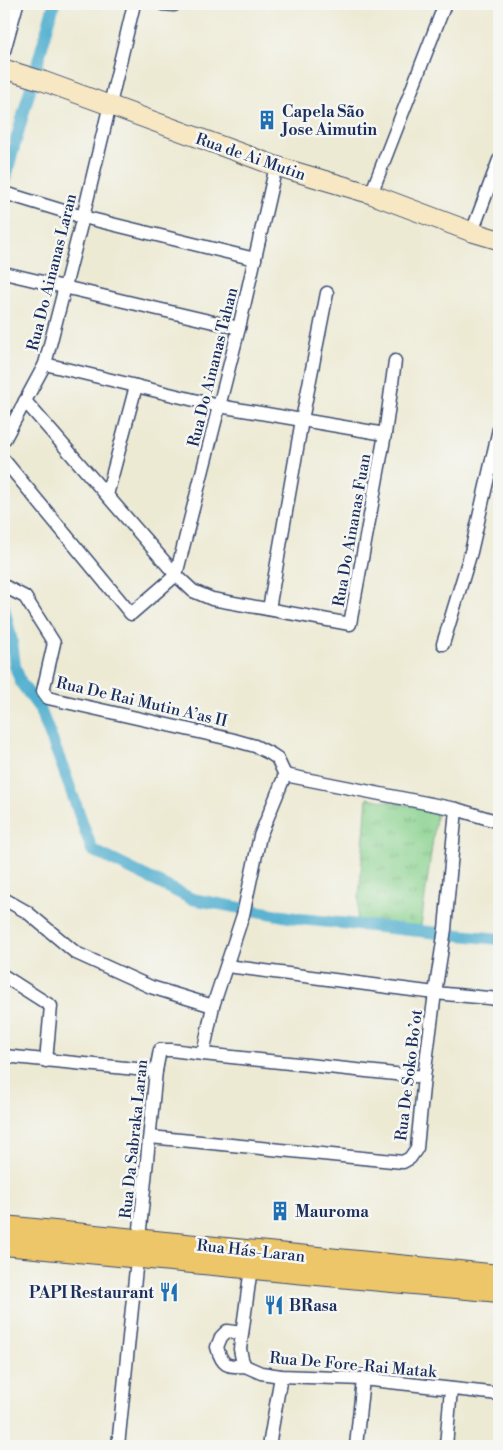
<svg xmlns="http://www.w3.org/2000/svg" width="503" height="1450" font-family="'Libre Bodoni',serif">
<defs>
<pattern id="grass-tufts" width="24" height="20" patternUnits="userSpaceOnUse" patternTransform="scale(1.25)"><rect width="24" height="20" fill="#89d28e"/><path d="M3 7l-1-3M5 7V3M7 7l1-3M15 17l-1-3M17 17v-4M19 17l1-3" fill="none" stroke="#6fab77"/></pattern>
</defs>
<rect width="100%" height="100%" fill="#f6f6f2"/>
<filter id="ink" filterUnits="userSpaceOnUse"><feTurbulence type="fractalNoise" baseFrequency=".02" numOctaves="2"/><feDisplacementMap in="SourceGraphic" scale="10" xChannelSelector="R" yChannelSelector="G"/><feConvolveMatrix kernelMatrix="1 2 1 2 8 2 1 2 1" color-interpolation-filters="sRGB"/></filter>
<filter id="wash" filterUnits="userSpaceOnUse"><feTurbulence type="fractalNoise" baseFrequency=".0096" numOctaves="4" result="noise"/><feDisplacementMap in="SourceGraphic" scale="20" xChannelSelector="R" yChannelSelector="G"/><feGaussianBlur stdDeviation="1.12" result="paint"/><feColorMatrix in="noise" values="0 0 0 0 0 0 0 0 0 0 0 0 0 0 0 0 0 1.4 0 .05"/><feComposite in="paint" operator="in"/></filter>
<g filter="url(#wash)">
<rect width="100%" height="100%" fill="#edead4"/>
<path fill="url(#grass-tufts)" stroke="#528076" d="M367,798L437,810L421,926L357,922Z"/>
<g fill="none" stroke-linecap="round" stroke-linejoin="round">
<g stroke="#51afcf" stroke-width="12">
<path d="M4,183L54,4"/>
<path d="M4,607L12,642L15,666L21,683L40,709L63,768L92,850L192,899L300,919L499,939"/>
</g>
</g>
</g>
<g filter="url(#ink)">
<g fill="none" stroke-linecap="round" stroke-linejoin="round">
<defs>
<g id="street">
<path d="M162,4L174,5L175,4"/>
<path d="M4,51L17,4"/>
<path d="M371,194L445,4"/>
<path d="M11,195L83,217L255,259"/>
<path d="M472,232L499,160"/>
<path d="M4,273L239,328"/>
<path d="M25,401L176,575L193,591L212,599L350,624L385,434L219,406L45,364"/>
<path d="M385,434L395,361"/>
<path d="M4,440L45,364L83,217L134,4"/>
<path d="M4,460L131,614L176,575L239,328L276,166"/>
<path d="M107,495L136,386"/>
<path d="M4,586L25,597L54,643L43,691L48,698L230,739L255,746L271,754L277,758L285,775"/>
<path d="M269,609L302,420L327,293"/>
<path d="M443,644L471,552L499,429"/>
<path d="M285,775L456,809"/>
<path d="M4,899L27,912L76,953L151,987L213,1006"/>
<path d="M227,966L435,993L499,999"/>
<path d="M4,976L51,1006L46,1061"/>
<path d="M203,1054L424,1077"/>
<path d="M4,1056L156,1071"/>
<path d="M150,1137L403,1162L410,1158L417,1148L424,1077L435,993L445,929L456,809L499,822"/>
<path d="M251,1268L240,1349L242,1359L245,1366L261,1373L281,1376L363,1379L499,1394"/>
<path d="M242,1333L227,1331L221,1337L217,1347C222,1366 227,1367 245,1366"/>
<path d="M118,1446L156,1071L160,1050H171L203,1054L213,1006L243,915L260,836L285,775"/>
<path d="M269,1446L281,1376"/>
<path d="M356,1446L363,1379"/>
<path d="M446,1446L451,1389"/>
</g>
<path id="secondary" d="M4,69L43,81L276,166L371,194L472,232L499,240"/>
<g id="primary">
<path d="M4,1226L499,1275"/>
<path d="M4,1245C169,1262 334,1276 499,1292"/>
</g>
</defs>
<use href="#street" stroke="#3a4b70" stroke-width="15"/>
<use href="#secondary" stroke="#3a4b70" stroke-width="21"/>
<use href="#primary" stroke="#3a4b70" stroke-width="22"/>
<use href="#street" stroke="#fff" stroke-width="12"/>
<use href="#secondary" stroke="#f7e8c3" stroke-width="19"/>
<use href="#primary" stroke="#ecc669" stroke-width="20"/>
</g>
</g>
<defs>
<symbol id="building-bare" viewBox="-9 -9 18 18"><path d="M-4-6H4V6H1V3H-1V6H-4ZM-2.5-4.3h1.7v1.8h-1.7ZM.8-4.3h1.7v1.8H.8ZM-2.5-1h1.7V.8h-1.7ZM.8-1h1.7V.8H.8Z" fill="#1f6fb2" stroke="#f6f6f2" stroke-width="2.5" paint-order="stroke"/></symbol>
<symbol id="restaurant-bare" viewBox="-9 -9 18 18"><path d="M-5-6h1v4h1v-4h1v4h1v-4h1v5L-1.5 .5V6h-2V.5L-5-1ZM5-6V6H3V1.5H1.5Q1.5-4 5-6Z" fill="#1f6fb2" stroke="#f6f6f2" stroke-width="2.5" paint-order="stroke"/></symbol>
</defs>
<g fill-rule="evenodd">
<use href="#building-bare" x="253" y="106" width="28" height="28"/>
<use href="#building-bare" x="266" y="1197" width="28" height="28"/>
<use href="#restaurant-bare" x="155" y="1278" width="28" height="28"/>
<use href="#restaurant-bare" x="260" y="1291" width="28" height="28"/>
</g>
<g text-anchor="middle" stroke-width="5" stroke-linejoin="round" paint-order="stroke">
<g font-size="16" font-weight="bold" fill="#1b2f5e" stroke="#f6f6f2" text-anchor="start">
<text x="282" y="117">Capela São<tspan x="282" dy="18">Jose Aimutin</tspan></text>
<text x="295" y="1217">Mauroma</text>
<text x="154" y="1298" text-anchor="end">PAPI Restaurant</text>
<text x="289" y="1311">BRasa</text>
</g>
<g font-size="16" fill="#1b2f5e" stroke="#f6f6f2">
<text transform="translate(251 156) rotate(19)" y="6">Rua de Ai Mutin</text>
<text transform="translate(51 272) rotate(-76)" y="6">Rua Do Ainanas Laran</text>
<text transform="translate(212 367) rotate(-76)" y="6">Rua Do Ainanas Tahan</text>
<text transform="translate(351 530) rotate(-80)" y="6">Rua Do Ainanas Fuan</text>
<text transform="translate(142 701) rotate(13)" y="6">Rua De Rai Mutin A’as II</text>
<text transform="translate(408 1075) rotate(-83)" y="6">Rua De Soko Bo’ot</text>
<text transform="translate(133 1139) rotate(-84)" y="6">Rua Da Sabraka Laran</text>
<text transform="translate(251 1250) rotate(6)" y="6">Rua Hás-Laran</text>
<text transform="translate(353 1364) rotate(5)" y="6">Rua De Fore-Rai Matak</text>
</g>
</g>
<rect width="503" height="1450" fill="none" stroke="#f6f6f2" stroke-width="20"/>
</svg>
